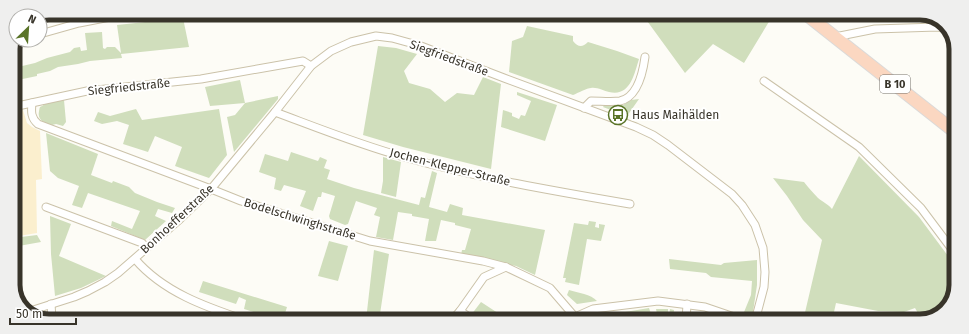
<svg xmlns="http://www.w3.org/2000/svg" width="969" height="334" font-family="'Fira Sans',sans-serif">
<rect width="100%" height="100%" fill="#fdfcf6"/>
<path fill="#fbefce" d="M23,110L27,123L32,127L40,131L42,179L36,180L37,233L13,237V112Z"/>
<g fill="#d0debc">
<path d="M642,14L773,15L744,63L713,44L685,73Z"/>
<path d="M183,18L189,47L121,54L122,58L90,61L78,64L58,67L50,71L37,74V76L13,81V62H17L18,67L35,63L47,58L70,52L74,48L80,47L81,51L87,50L85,33L102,32L103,48L105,49L107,47H115L121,53L117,25Z"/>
<path d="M527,26L573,36V41C578,47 582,48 588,42L617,51L639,59C634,75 630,97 609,92C604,91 597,87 591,88C587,88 578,93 573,95L509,72L512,41L523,37Z"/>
<path d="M378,46L396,48L417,54L404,71L409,83L430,89L445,102L457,93L474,95L483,77L501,84L491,169L403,147L363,135Z"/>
<path d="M240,80L245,103L278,96V99L234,152L227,117L235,115L245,103L210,106L205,87Z"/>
<path d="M517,92L557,105L545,141L501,127L503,110L512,113V116L519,119L521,115L525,116L531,101L517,95Z"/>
<path d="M639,99L627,116L603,107L605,104L614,106L623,105L631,100Z"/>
<path d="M64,100L66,122L63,126L56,124L52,125C44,123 37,120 39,111C40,108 39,107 42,106C47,102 57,101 64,100Z"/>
<path d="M136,109L142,120L219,109L227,155L209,178L175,166L182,147L155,136L148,152L123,144L129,125L117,121L102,124L94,121L98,112L110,116Z"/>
<path d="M46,133L98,154L91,175L112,183L113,181L129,187L135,193L157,202L175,208L172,213L158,209L155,216L166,221L145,240L111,226L112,221L132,229L140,211L88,193L82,208L72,205L79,186L58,178L50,171Z"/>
<path d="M291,152L318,161L320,157L327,160L324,168L330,170L327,179L354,188L419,205L421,197L425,198L432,171L437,173L429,207L447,212L450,204L463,208L462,215L545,230L535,275L516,266L461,255L462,250H465L471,229L455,225V223L441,220L436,241H425L429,219L412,216V214L398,212L393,240L376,237L380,217L374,215L377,208L356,201L348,224L345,225L330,219L329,216L335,196L322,192L321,197H318L313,211L300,206L306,191L284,185L281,191L274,189L276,178L259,172L265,154L288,161Z"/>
<path d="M859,156L919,217L954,264V296L942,314L922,320L915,308L904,312L878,311L836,303L832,321H803L822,240L803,220L787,196L773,178L804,182C808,187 813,193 818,198C823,202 828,204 832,209Z"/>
<path d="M383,157L401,162L396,197L381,193L383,181Z"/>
<path d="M50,216L71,224L59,256L106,276L81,288L55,296L51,254Z"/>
<path d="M589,221L596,222L595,227L599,228V224L605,225L601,241L587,239L579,285L565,282L566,278H563L574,223L588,225Z"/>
<path d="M37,235L41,242L13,247V238Z"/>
<path d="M329,241L348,246L338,281L318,276Z"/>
<path d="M374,250L389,254L380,314L387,315L386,320H366Z"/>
<path d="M669,259L721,265L724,263L757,260V285L753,312L748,316L742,317L751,295L752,281L711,277L706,273L670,269Z"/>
<path d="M203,281L287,307L283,320H280L244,309L246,300L239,297L236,304L199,292Z"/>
<path d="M569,290C578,293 591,294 597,301L577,304L567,295Z"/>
<path d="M481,302L504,317L524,312L528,320H473L471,315Z"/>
<path d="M649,308L651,314H638V320H633L632,318V320H622L621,316L615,317L613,314Z"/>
<path d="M656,309H668V316L669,317L670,309L674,310L673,320H666V314H657Z"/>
</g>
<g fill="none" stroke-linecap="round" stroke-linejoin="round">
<defs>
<g id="street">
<path d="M40,34L79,23L110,17L180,13"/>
<path d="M835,37L875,29L937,27L949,28"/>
<path d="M15,43L23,40"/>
<path d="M764,81L859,147L921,208L954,252"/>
<path d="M32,103C31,112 31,118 38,124L211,189L241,201L370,241L483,261L506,267L550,288L575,317L576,320"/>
<path d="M13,107L87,91L201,79L303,61L311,66"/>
<path d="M584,108L591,101C600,101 612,102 620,101C638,97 643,72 645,57"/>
<path d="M275,112C318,128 360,145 404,157C478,178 554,191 630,204"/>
<path d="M46,207L142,243L147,248"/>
<path d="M135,259C163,292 206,307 245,320"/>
<path d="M51,304L52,319"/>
<path d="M460,311L466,315L469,320"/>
<path d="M27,312L74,297L88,291L105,282L118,273L180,219L211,189L275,112L311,66L331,51L351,42L376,36L392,38L421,46L504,78L636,127L653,135L668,145L732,194L742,205L755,225L763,248L765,272L764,287L755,321"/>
<path d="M575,317L593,309L658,301L705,307L746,321"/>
<path d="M452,320L460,311L484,277L506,267"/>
<path d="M686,321L687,304"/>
</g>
<path id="primary" d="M807,15L955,132"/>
</defs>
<use href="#street" stroke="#cbc2a9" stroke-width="9"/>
<use href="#primary" stroke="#dbdad9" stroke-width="14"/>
<use href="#street" stroke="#fff" stroke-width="7"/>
<use href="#primary" stroke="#fbd7c1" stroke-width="12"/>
</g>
<defs>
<symbol id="bus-ring" viewBox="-11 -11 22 22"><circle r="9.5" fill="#fff" stroke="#5a7428" stroke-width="1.5"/><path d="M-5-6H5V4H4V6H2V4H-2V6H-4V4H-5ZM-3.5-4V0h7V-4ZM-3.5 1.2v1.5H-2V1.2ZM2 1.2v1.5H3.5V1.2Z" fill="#5a7428"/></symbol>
</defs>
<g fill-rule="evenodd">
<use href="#bus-ring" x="607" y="104" width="22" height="22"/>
</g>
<g text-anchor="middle" stroke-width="4" stroke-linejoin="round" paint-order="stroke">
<rect fill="#fff" stroke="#74716a" stroke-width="1" x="880" y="75" width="30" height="18" rx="3"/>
<g font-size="11" font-weight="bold" fill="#38342a">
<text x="895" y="88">B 10</text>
</g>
<g font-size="12" fill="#38342a" stroke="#fff">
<text transform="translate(449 58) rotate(20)" y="4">Siegfriedstraße</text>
<text transform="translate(129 87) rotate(-6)" y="4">Siegfriedstraße</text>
<text transform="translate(450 167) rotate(14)" y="4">Jochen-Klepper-Straße</text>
<text transform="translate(177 219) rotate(-43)" y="4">Bonhoefferstraße</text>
<text transform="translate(300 219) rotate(17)" y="4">Bodelschwinghstraße</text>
</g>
<g font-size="12" fill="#38342a" stroke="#fff" text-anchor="start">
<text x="632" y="119">Haus Maihälden</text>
</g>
</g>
<path d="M0 0H969V334H0ZM49 20H920A29 29 0 0 1 949 49V285A29 29 0 0 1 920 314H49A29 29 0 0 1 20 285V49A29 29 0 0 1 49 20Z" fill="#efefee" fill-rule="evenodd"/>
<path fill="none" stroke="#38342a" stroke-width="5" d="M49 20H920A29 29 0 0 1 949 49V285A29 29 0 0 1 920 314H49A29 29 0 0 1 20 285V49A29 29 0 0 1 49 20Z"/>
<g transform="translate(28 28) rotate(25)"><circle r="19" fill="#ffffff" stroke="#afaeaa"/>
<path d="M0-3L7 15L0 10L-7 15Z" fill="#5a7428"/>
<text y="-6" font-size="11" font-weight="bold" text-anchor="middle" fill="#38342a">N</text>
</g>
<path d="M10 318v6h66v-6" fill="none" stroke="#38342a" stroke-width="2"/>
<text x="16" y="318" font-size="12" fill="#38342a" stroke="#ffffff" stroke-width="3" paint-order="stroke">50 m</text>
</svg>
